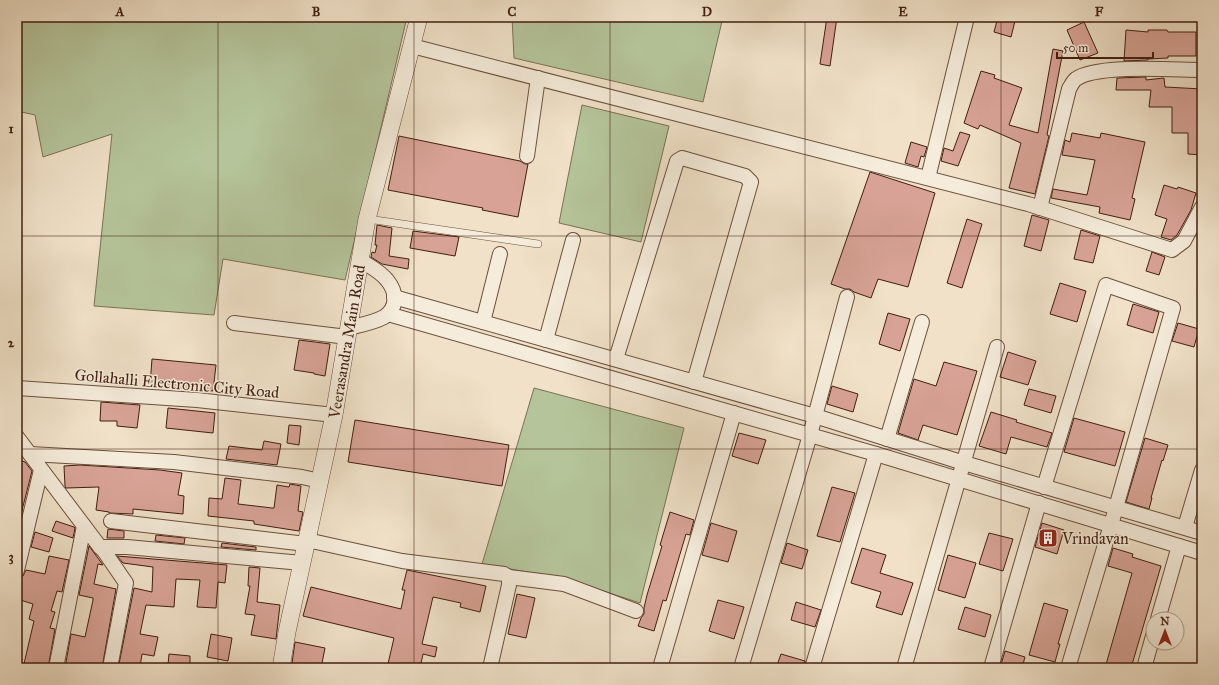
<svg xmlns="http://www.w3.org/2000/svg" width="1219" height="685" font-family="'IM FELL Great Primer',serif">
<rect width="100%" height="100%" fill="#f0e1c8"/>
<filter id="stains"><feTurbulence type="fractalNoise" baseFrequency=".005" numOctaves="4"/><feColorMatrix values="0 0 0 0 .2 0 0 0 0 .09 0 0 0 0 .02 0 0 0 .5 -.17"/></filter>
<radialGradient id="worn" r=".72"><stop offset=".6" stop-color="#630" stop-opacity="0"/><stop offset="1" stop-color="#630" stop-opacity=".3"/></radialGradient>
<g fill="#b5c49a" stroke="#7b7154">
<path d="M17,17H407L345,280L223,259L214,315L94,306L112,134L43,157L35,115L17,111Z"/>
<path d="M512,17H723L703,102L514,58Z"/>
<path d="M582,105L669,126L641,242L559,223Z"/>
<path d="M534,388L684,428L640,603L567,579L482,564Z"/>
</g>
<g fill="#d8a396" stroke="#411e0f">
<path d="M827,17H837L830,66L820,64Z"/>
<path d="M998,17H1016L1011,37L994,32Z"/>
<path d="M1084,22L1098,53L1080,60L1067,30Z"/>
<path d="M1126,30L1148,32V30H1167L1168,32H1196V56H1168V58L1148,59V60L1124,61Z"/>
<path d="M1053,49L1063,51L1047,135L1049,136L1035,194L1009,188L1021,143L980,125L978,129L964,123L981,71L995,75L994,78L1022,88L1009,125L1038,133Z"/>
<path d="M1146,77V80L1164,78L1165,87L1202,89V155L1188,154V133H1172V107H1149L1151,90H1116L1117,78Z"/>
<path d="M960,132L970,135L958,166L941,161L944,148L953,151Z"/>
<path d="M1072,133L1100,138L1101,133L1145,142L1132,198L1135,199L1130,220L1099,213L1100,207L1051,198L1053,189L1087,195L1095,160L1062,155L1065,140L1070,142Z"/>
<path d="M399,136L520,161L525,164H528L518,217L482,210L483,208L388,190Z"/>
<path d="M911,142L927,147L924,157L921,156L918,167L905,163Z"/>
<path d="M870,172L935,193L908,287L878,279L871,298L854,292L850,289H845L831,284Z"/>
<path d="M1164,185L1177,189L1178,187L1196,193L1191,210L1177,235L1171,240L1161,237L1167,219L1155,215Z"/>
<path d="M1032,215L1049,220L1041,251L1024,246Z"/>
<path d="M967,219L982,224L962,288L947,283Z"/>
<path d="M377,225L392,228L389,256L409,259L408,269L382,264L371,257L372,252L375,253L377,245H375Z"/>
<path d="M1081,230L1100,236L1093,263L1074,259Z"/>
<path d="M413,231L459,237L455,256L410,248Z"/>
<path d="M1152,252L1165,257L1159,275L1146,271Z"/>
<path d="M1060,283L1086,291L1077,322L1050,314Z"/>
<path d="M1133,304L1159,312L1153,333L1127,325Z"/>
<path d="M888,313L910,319L900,351L879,344Z"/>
<path d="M1178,323L1199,329L1194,347L1172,341Z"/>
<path d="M299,340L330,344L325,376L314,374V373L294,370Z"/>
<path d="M1008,352L1036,361L1028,385L1000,377Z"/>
<path d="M152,359L216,365L213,391L150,385Z"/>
<path d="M944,362L977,371L957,435L923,425L918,440L898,433L914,379L936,386Z"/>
<path d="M832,386L858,394L853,412L827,404Z"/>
<path d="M1029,389L1056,396L1051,413L1024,405Z"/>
<path d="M101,402L140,405L137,428L117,426V421H100Z"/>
<path d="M168,408L215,413L213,433L166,428Z"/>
<path d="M991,412L1017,420L1016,422L1052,433L1047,447L1011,437L1006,454L979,446Z"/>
<path d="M1074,418L1125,432L1115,466L1064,452Z"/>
<path d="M355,420L509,445L502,486L348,462Z"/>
<path d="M289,425L301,426L299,445L287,443Z"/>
<path d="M739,433L766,440L758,464L732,456Z"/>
<path d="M1145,438L1168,445L1163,461L1162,460L1151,498H1152L1149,509L1126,502Z"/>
<path d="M264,441L281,444L277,465L226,459L229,446L262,450Z"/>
<path d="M17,459L25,462L32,471L19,522H17Z"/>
<path d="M80,465L160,470L182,473L178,495L184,496L183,514L133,509V514L109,513V512L96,510L99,487L66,488L65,486L64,466Z"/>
<path d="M225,478L241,480L238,504L272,508H274L277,485L289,487L290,484L301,486L298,511L303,512L299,531L254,524V521L208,516L209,498L222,499Z"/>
<path d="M832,487L855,493L840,542L817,536Z"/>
<path d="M670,512L694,520L690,535L686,534L666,601L663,600L654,631L638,626L641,618L644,614V608L647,595L662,546L660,545Z"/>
<path d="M56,521L74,527L75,528L73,538L52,531Z"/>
<path d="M711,523L737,531L728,562L702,555Z"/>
<path d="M1042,523L1064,530L1057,554L1035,547Z"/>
<path d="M108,529L124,531V538H107Z"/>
<path d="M35,532L53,538L49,552L31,547Z"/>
<path d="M989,533L1013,539L1003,571L979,564Z"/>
<path d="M156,535L185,538L184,544L155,541Z"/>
<path d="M222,543L256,547V550L221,547Z"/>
<path d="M787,543L808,550L802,569L781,563Z"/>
<path d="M89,546L103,565L98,564L94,584L116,589L102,668H65L71,634L85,637L93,600V598L79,595Z"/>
<path d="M862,548L886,555L880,573L913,583L902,615L876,607L881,592L851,583Z"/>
<path d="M1113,548L1133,554L1132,557L1161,566L1131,668H1105L1132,573L1108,566Z"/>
<path d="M948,555L976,563L965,598L938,590Z"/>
<path d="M49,556L69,560L62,592L57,591L51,611L55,612L50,628L55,629L48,668H23L34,621L29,619L33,604L17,599V578L23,576L26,570L45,574Z"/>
<path d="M117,556L227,565L225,583L218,582L216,608L197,607L200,580L176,579L174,607L146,605L140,634L158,637L154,656L142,654L140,667L119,664L134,588L152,592L153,567L123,563Z"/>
<path d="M249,567L260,568L257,602L280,605L276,639L251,635L255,615L245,614L250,586H248Z"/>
<path d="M407,570L486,586L480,612L460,607L461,603L433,597L422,644L437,647L435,657L423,654L420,668H387L394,638L303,616L311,587L401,609L405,590H402Z"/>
<path d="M517,594L535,598L526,638L508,634Z"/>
<path d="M718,600L744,607L734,639L709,631Z"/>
<path d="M796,602L821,610L815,627L791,620Z"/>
<path d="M1044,603L1068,610L1058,644H1060L1055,662L1029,655Z"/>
<path d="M965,607L991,615L985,637L958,629Z"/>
<path d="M211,634L232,638L228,661L207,657Z"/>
<path d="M295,642L325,648L321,668L292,663Z"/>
<path d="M1005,651L1025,657L1022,668H1000Z"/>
<path d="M169,654L190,656V667L168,665Z"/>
<path d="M781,654L805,661L804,668H776Z"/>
</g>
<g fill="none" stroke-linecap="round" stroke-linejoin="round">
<defs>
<path id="service" d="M368,219L538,244"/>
<g id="minor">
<path d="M412,46L1028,204L1172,250L1184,241L1202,207"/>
<path d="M527,156L538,78"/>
<path d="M928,178L967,17"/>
<path d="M1040,208L1069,89C1071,86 1073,81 1076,79C1097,64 1174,70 1202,70"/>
<path d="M394,297L815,416L964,463L1202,533"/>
<path d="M388,314L876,454L1202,553"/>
<path d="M483,322L500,254"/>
<path d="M234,323L347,337"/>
<path d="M348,328C360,325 373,323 384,317C398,308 397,292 387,280C380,271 369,266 360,260"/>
<path d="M546,340L573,240"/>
<path d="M616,359L677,161L682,158L745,176L751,182L694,382"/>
<path d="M17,388L197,400L334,415"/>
<path d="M17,437L100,547L104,551L126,583L110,668"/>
<path d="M887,439L922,322"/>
<path d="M30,454L174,462L302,477L320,481"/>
<path d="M1044,487L1106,285L1173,308L1111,525L1068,668"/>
<path d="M111,521L306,544"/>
<path d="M1185,527L1202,470"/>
<path d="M307,540L402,561L504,574L509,577V585L490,668"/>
<path d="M100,547H127L302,563"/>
<path d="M17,570L41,470"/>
<path d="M509,577L564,584L636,611"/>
<path d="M1158,619L1179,546"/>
<path d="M56,668L84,526"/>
<path d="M660,668L734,413"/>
<path d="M741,668L810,435L847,297"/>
<path d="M812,668L876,454"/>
<path d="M904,668L997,347"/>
<path d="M991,668L1039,503"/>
<path d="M1144,668L1153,636"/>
</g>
<g id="tertiary">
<path id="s1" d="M281,668L287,632L334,415L367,219L419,17"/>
</g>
</defs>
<use href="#service" stroke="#6d4f3d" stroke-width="8"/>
<use href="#minor" stroke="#6d4f3d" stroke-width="16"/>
<use href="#tertiary" stroke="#6d4f3d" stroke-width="18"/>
<use href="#service" stroke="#f5ecdb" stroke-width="7"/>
<use href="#minor" stroke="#f5ecdb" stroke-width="14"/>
<use href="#tertiary" stroke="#f5ecdb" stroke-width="17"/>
</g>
<path fill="none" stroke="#411e0f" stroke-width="1" stroke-opacity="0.55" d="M218,17V668M414,17V668M610,17V668M805,17V668M1001,17V668M17,236H1202M17,449H1202"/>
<defs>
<symbol id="building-square" viewBox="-11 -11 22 22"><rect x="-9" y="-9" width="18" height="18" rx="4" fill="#8f2418" stroke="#f5ecdb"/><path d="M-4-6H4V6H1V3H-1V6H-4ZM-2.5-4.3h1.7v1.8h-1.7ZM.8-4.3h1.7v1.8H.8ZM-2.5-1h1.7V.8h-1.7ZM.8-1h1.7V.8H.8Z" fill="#fff"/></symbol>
</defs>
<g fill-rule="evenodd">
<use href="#building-square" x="1037" y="527" width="22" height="22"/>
</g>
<g text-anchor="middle" stroke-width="3" stroke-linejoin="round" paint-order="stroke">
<g font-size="16" fill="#411e0f" stroke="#f5ecdb">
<text dy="6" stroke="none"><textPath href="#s1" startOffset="333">Veerasandra Main Road</textPath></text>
<text transform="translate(177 383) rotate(5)" y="6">Gollahalli Electronic City Road</text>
</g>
<g font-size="16" fill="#411e0f" stroke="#f5ecdb" text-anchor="start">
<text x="1062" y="544">Vrindavan</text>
</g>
</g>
<rect width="1219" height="685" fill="none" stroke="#f0e1c8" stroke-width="44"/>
<g transform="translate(1165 631)"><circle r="19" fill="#f5ecdb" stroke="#ad9a89"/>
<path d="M0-3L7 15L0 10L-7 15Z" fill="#8f2418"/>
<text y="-6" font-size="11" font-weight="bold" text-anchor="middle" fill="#411e0f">N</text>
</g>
<path d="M1057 52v6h96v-6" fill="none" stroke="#411e0f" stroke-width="2"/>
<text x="1063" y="52" font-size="12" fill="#411e0f" stroke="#f5ecdb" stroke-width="3" paint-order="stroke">50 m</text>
<rect x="22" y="22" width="1175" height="641" fill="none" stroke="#411e0f" stroke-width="1.5"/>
<g font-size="13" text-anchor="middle" font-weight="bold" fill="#411e0f">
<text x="120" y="16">A</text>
<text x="316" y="16">B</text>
<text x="512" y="16">C</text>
<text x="707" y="16">D</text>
<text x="903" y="16">E</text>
<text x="1099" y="16">F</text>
<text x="11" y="133">1</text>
<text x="11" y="347">2</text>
<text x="11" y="561">3</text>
</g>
<rect width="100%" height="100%" filter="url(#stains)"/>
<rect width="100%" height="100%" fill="url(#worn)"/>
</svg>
